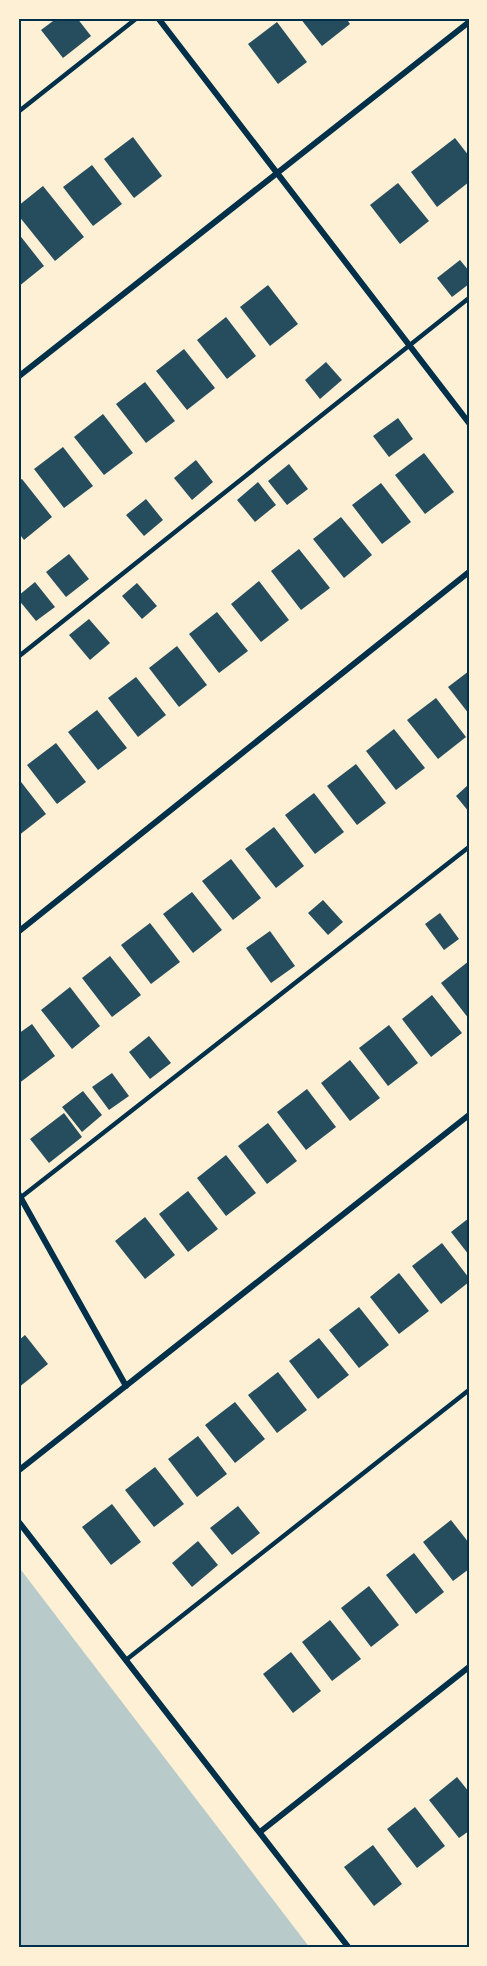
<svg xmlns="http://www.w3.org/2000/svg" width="487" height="1966" font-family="'Archivo Narrow',sans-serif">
<rect width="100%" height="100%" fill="#fdf0d5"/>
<path fill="#b9caca" d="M18,1566L310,1948H18Z"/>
<g fill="#264d5e">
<path d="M57,18H77L91,36L63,58L41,30Z"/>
<path d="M300,18H346L350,24L322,46Z"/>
<path d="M277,22L307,62L278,84L248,44Z"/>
<path d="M133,137L162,176L134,198L104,159Z"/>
<path d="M455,138L469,156V182L437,207L411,172Z"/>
<path d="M92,165L122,204L93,226L63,187Z"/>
<path d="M398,183L429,221L400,244L370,205Z"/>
<path d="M43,186L84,237L55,261L18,215V206Z"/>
<path d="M18,233L44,266L18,287Z"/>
<path d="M460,260L469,271V284L452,297L437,278Z"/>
<path d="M268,285L298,324L270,346L240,307Z"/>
<path d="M226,317L256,356L227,379L197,340Z"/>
<path d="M184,349L215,388L187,410L156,371Z"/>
<path d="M326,362L342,380L320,399L305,380Z"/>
<path d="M145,382L175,421L146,443L116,404Z"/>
<path d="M103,414L133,453L104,475L74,437Z"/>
<path d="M398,418L413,439L389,457L373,436Z"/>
<path d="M63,447L93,486L64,508L34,469Z"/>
<path d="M424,453L454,492L425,514L395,475Z"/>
<path d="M196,460L213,482L192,500L174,478Z"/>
<path d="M289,464L308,489L287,505L268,481Z"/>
<path d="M22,479L52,517L24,540L18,532V481Z"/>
<path d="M258,482L276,505L255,522L237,500Z"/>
<path d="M381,483L411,522L382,544L352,505Z"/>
<path d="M146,499L163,520L144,536L126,515Z"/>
<path d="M341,517L372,555L344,578L313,539Z"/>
<path d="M299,549L330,588L301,610L271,571Z"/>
<path d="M69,554L89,579L66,597L46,572Z"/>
<path d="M259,581L289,620L261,642L231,604Z"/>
<path d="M35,582L55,607L36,621L18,599V596Z"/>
<path d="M137,583L157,606L142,619L122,596Z"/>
<path d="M217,612L248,651L219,673L189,634Z"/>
<path d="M89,619L110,643L90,660L69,635Z"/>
<path d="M177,646L207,685L179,707L149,668Z"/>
<path d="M469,671V714L448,687Z"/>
<path d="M136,677L166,715L138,737L108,698Z"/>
<path d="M436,698L466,737L438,759L407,720Z"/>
<path d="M97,710L127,748L98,770L68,732Z"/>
<path d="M394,729L425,768L396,790L366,751Z"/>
<path d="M56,743L86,782L57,804L27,765Z"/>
<path d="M356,764L386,803L357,825L327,786Z"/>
<path d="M18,778L46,814L18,836Z"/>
<path d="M469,784V812L456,796Z"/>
<path d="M314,793L344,832L315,854L285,815Z"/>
<path d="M274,827L304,866L276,888L245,849Z"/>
<path d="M231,859L261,898L233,920L202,881Z"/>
<path d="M192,892L222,930L193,953L163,914Z"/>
<path d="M323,900L343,922L328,935L308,913Z"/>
<path d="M440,913L459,939L444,950L425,924Z"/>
<path d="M150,923L180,962L151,984L121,945Z"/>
<path d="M270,931L295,966L271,983L246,948Z"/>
<path d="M110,956L141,995L112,1017L82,978Z"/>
<path d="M469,961V1019L441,983Z"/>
<path d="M70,987L100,1026L72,1049L41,1010Z"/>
<path d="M432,995L462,1033L431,1057L402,1019Z"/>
<path d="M32,1024L55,1056L18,1084V1034Z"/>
<path d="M389,1025L418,1063L388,1086L359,1048Z"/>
<path d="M149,1036L171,1063L150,1079L129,1052Z"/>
<path d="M350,1060L380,1098L350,1121L321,1083Z"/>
<path d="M112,1073L129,1096L109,1110L92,1087Z"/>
<path d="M307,1089L336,1127L306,1150L277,1112Z"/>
<path d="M83,1091L102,1115L82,1132L62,1107Z"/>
<path d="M64,1113L82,1137L49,1163L30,1139Z"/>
<path d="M268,1123L297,1161L267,1184L238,1146Z"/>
<path d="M226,1155L256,1193L226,1216L197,1178Z"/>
<path d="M188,1191L218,1229L188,1252L159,1214Z"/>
<path d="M145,1217L175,1255L145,1279L115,1241Z"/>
<path d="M469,1218V1255L451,1232Z"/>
<path d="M442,1243L469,1278V1282L441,1304L412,1266Z"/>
<path d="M399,1273L429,1311L399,1334L370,1297Z"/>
<path d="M359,1307L389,1345L359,1368L329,1330Z"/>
<path d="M25,1335L48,1364L18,1388V1341Z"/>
<path d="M319,1338L349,1375L318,1399L289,1361Z"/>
<path d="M278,1372L307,1410L277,1433L248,1395Z"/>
<path d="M235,1402L265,1439L235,1463L205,1425Z"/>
<path d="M198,1436L227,1474L197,1497L168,1459Z"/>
<path d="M155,1467L184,1504L154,1527L125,1490Z"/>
<path d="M112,1504L141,1542L111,1565L82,1527Z"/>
<path d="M238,1506L260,1533L232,1555L210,1528Z"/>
<path d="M451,1520L469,1543V1569L453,1581L423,1542Z"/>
<path d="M198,1541L218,1565L192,1587L172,1563Z"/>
<path d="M414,1553L444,1592L416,1614L386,1575Z"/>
<path d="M369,1586L399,1625L371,1647L341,1608Z"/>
<path d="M330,1620L361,1659L332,1681L302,1642Z"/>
<path d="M291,1652L321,1691L293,1713L263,1674Z"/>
<path d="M457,1777L469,1792V1831L459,1838L429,1800Z"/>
<path d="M415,1807L445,1846L417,1868L387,1829Z"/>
<path d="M373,1845L402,1884L374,1906L344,1867Z"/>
</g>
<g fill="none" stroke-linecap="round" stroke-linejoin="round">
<g stroke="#003049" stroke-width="4.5">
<path d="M18,112L137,18"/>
<path d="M18,657L469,298"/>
<path d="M20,1198L469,847"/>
<path d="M126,1660L469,1390"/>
<path d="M468,1948L469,1947"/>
</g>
<g stroke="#003049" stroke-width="6">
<path d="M158,18L469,423"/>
<path d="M18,377L469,22"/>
<path d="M18,932L469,572"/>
<path d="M18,1193L126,1386"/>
<path d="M18,1471L469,1115"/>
<path d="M18,1521L349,1948"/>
<path d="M260,1832L469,1667"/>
</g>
</g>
<rect width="487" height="1966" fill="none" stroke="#fdf0d5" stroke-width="39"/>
<rect x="20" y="20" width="448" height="1926" fill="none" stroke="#003049" stroke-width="2"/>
</svg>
